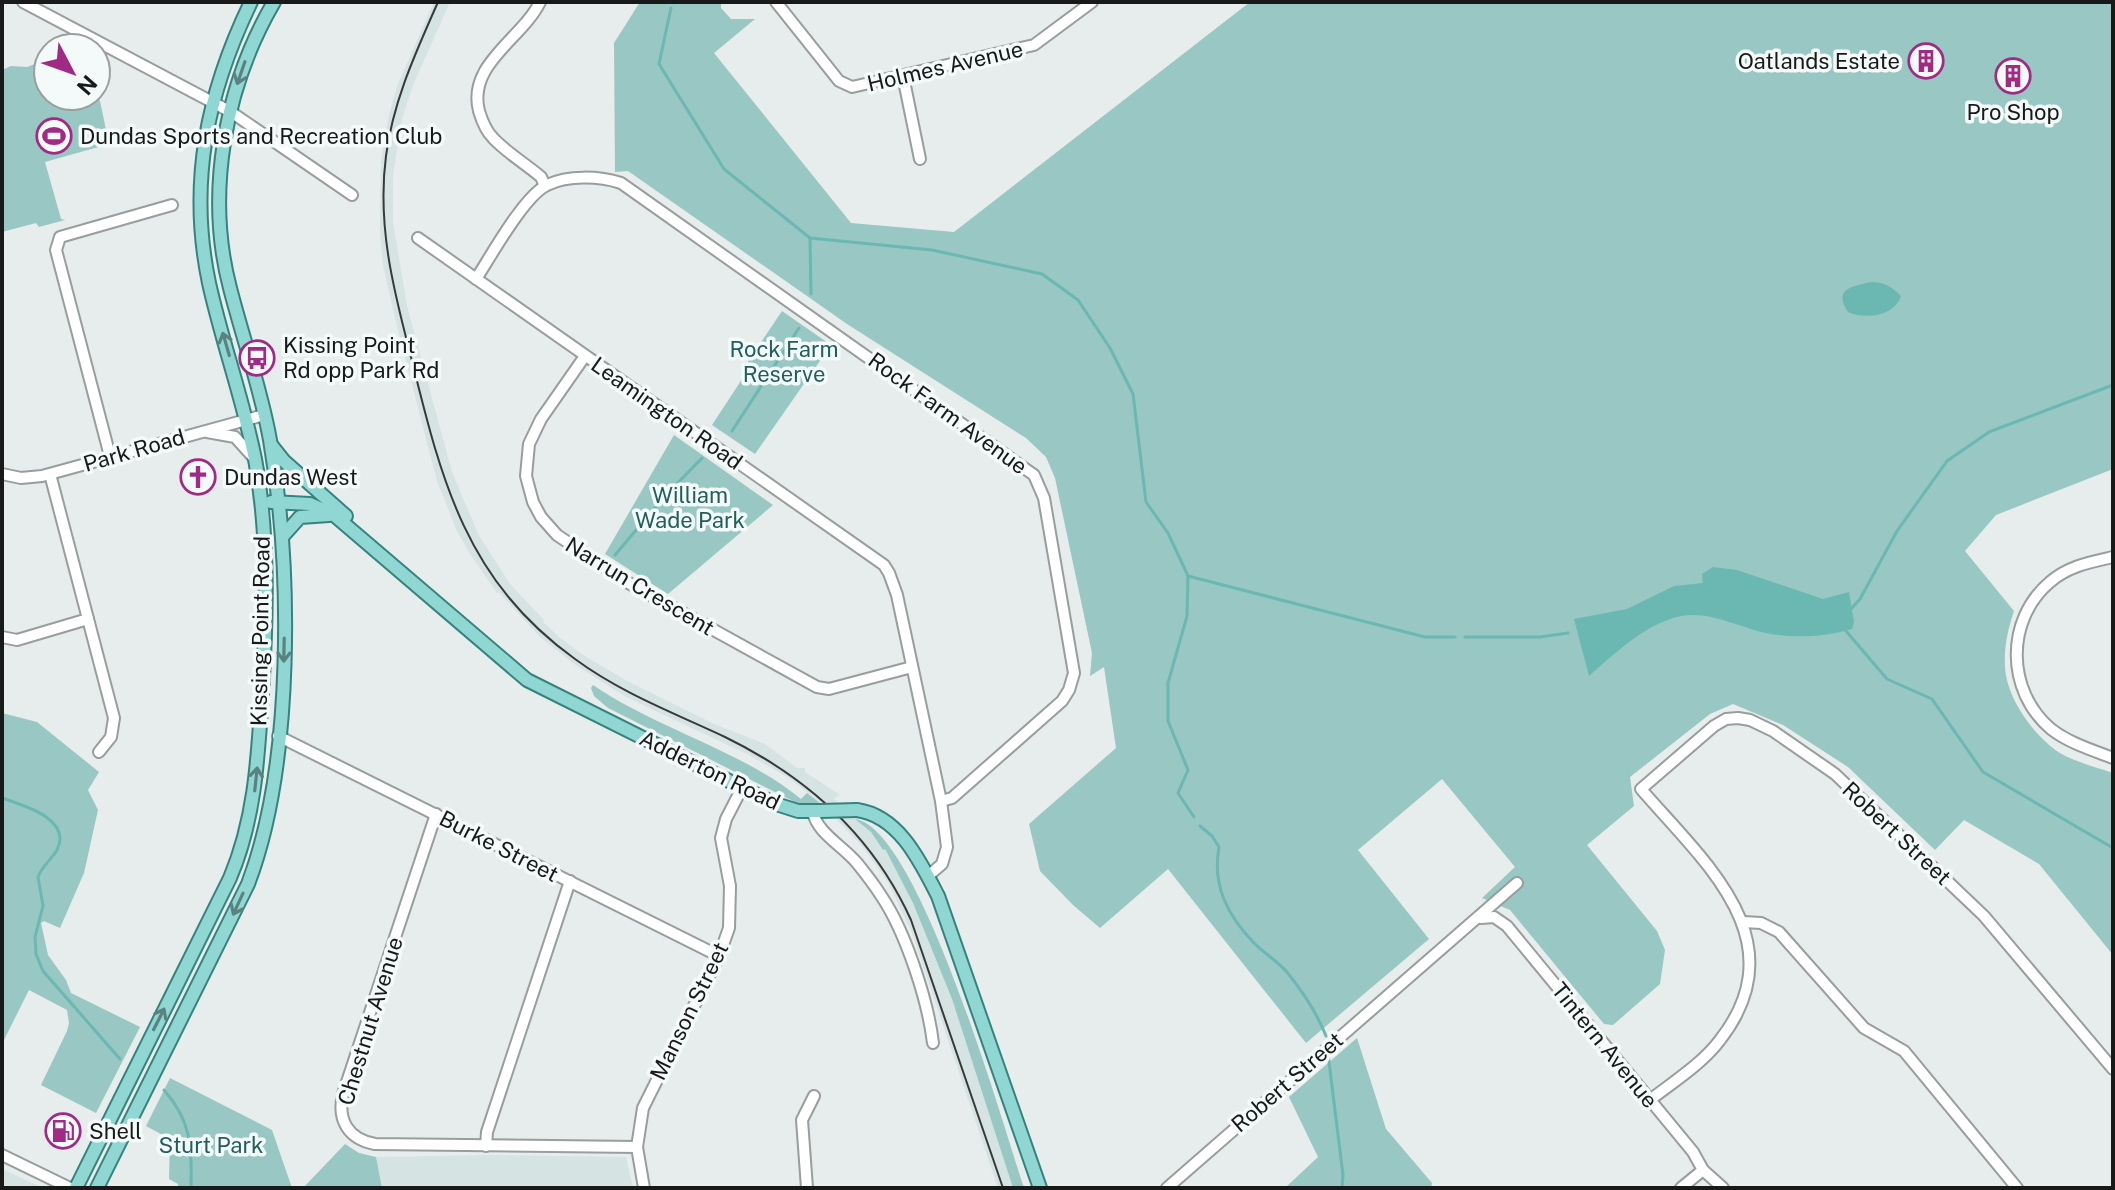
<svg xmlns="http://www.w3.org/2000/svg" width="2115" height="1190" font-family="'Public Sans',sans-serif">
<rect width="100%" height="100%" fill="#e7ecec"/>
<g fill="#d5e3e2">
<path d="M434,2H450L413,85L402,119L393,175V222L407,306L452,472L478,534L510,584L544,620L543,622L559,637L583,655L627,681L714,724L765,744L797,768H805V772L840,795L834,799L871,832L882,849L884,848L913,903L952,999L1013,1188H998L912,933L888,882L863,847L821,803L789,778L747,754L626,697L574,664L539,636L499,592L497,593L470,554L457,531L437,481L396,322L383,265L380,234L381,161L389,115L397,86Z"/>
<path d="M497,1155L626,1157L633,1188H382L376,1157Z"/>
<path d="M2,1169L43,1188H2Z"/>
</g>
<g fill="#99c7c3">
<path d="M640,2H721V8L731,19H755L714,53L851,223L954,232L1250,2H2113V469L1996,515L1965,551L2014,611C2008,629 2004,646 2005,666C2006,698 2034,736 2060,753C2075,762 2096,767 2113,773V955L2039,864L1964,820L1935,850L1848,767L1783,725L1733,704L1710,714L1630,777L1634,806L1587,845L1657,931L1665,950L1660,984L1613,1025L1604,1024L1510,910L1482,898L1515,867L1442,779L1358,850L1429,939L1306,1043L1168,869L1100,928L1073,905L1040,871L1029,824L1116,748L1104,667L1090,676L1092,653L1055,478L1046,457L1026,438L847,324L628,171L615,172L614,43Z"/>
<path d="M96,55L106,61L96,82L109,144L45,162L61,219L65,220L39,227L36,223L2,232V70L11,66L27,67L48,59V96H96Z"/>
<path d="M782,311L831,345L755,454L712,425L748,370L745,366Z"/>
<path d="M674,435L773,505L668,594L605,554Z"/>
<path d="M593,685C659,730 739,749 801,799L807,793L820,803L799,804L608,708L594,696L591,688Z"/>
<path d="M2,713L37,722L99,772L88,790L98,810L84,873L60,928L44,921L41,923L48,955L66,980L71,993L140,1027L96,1113L41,1085L67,1031L69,1023L67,1010L29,990L2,1044Z"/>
<path d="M855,819C919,828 1003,1125 1024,1188H1013L952,999L913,903L885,849L883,850L871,832Z"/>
<path d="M1357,1038L1386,1129L1432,1183L1431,1188H1285L1318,1157L1289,1097Z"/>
<path d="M170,1078L272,1130L292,1188H178V1184L169,1179L170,1139L146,1126Z"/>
<path d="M345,1144L359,1153L376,1157L382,1188H303Z"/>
</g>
<g fill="#6bb8b2">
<path d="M1870,282C1884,282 1891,286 1901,296C1895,316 1865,320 1848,312C1833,288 1852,287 1870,282Z"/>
<path d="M1713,567L1737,570L1823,599L1849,592L1854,622L1852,629C1828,636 1803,638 1778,635C1741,631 1707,605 1670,619C1639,630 1613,655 1589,676L1574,619L1627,609L1674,586L1703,583L1702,574Z"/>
</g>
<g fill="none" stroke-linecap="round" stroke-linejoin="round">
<g stroke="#6bb8b2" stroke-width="3">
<path d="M671,8L659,64L724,169L810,238L932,250L1042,274L1078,300L1110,348L1133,394L1146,502L1168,533L1188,576L1187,616L1168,683V721L1188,770L1178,793L1194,817"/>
<path d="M810,238L811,294"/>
<path d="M732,431L799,328"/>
<path d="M615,555L665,496L702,458"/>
<path d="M1188,576L1425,637H1455"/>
<path d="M1851,609L1860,599L1897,531L1947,461L1989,432L2113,385"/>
<path d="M1846,631L1887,679L1932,699L1983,772L2113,848"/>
<path d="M1465,637H1540L1568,633"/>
<path d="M2,798C21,805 73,818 57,850C51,860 42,866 38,877L43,906L35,937L36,954L43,971L120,1059"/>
<path d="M1200,826L1212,836L1219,847C1212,885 1227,915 1254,943C1264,953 1277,961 1287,972C1303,992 1317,1013 1326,1036"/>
<path d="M1328,1054L1343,1175L1342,1188"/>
<path d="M164,1090C192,1122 192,1147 191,1188"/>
</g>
<defs>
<g id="minor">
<path d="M23,2L231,112L352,195"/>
<path d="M540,2C522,39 467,64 479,111C482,121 486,131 493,138C507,153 526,164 541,177L545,186"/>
<path d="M776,2L839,81L852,87L1034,45L1092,2"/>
<path d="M903,76L920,159"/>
<path d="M418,238L884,565L889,573L897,595L941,801L947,847L942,864L928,876"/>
<path d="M476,279C491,256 524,196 547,185C568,175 599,176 621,183L1034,475L1044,498L1074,673L1069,690L1062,701L952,798L941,801"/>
<path d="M585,356L541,419L529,444L526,476L533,502L541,517L557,535L625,581L817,687L829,689L912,667"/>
<path d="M207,432L235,437L253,457"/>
<path d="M110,456L56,250L60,237L172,205"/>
<path d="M2,474L21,478L42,476L264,415"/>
<path d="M50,474L114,718L111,737L99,752"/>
<path d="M2113,557C2091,562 2068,566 2050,582C2005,620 2006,691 2051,729C2069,743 2092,750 2113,758"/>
<path d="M2,637L17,640L88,619"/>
<path d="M278,736L719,956"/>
<path d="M813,812C817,833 843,846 857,863C866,874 875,886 882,897C906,933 928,1001 933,1043"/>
<path d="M436,814L343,1094C337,1120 348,1139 375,1144L637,1147"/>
<path d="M1481,918L1494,917L1507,926L1693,1152L1703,1170L1723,1188"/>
<path d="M1743,922L1761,923L1779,932L1864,1028L1904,1051L2017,1188"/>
<path d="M1650,1100C1673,1082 1702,1064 1720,1040C1798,940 1704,862 1641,789L1714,726L1726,719L1738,718L1750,720L1773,731L1835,774L1984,916L2113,1069"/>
<path d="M486,1146L487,1132L570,881"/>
<path d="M2,1155L70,1188"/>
<path d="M644,1188L637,1147L643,1108L719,956L729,928L730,886L721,838L726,819L742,788"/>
<path d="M807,1188L802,1120L814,1096"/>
<path d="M1167,1188L1517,883"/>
<path d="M1681,1188L1703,1170"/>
</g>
<g id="major">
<path d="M272,446L284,461L346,516"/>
<path d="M271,502L310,504L334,515L527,680L773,803L798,811H821"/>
<path d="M282,537L300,517L329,515"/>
<path d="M857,810C899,816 920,861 938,896L1040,1188"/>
<path d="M76,1188L230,878C255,819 258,758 262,694C267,617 269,535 255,459C243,399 222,342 209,283C188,183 207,93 251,2"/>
<path d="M97,1188L248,884C294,763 292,568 270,440C261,389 243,339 230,288C205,193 225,86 274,2"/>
</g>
</defs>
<use href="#minor" stroke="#989d9d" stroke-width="14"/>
<use href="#major" stroke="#36837e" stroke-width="16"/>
<use href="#minor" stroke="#fff" stroke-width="10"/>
<use href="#major" stroke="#90d7d3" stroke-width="12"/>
<path stroke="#383a3a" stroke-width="2" d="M438,2C416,52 393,101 386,156C377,224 393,288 410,353C441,478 464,579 575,659C621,693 674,713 725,737C807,777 873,836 911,920L1003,1188"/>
<defs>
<path id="major-bridge" d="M821,811L857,810"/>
</defs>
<use href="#major-bridge" stroke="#36837e" stroke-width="16" stroke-linecap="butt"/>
<use href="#major-bridge" stroke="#90d7d3" stroke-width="12"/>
</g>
<defs><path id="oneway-shaft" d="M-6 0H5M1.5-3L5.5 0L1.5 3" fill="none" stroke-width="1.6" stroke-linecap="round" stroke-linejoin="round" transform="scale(2)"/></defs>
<g stroke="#5a827f">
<use href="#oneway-shaft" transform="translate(241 73) rotate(109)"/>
<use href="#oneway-shaft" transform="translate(226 344) rotate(-106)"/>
<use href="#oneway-shaft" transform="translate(284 650) rotate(91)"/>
<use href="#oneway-shaft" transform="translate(256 779) rotate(-84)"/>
<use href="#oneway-shaft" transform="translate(238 904) rotate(115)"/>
<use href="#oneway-shaft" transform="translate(159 1019) rotate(-63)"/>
</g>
<defs>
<symbol id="building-ring" viewBox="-11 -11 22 22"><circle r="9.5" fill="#f4f9f9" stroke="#a02a84" stroke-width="1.5"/><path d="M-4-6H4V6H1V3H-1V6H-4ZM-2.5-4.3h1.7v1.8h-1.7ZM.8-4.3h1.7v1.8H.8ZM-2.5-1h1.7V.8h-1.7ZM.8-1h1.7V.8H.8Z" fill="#a02a84"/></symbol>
<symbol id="stadium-ring" viewBox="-11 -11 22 22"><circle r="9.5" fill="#f4f9f9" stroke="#a02a84" stroke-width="1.5"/><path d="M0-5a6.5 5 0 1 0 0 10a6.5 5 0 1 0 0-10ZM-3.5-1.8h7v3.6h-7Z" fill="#a02a84"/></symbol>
<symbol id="bus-ring" viewBox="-11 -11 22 22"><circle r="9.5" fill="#f4f9f9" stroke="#a02a84" stroke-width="1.5"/><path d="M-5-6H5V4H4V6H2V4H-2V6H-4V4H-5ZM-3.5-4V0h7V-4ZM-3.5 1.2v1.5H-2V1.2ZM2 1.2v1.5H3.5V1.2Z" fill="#a02a84"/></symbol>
<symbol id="church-ring" viewBox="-11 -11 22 22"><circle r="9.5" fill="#f4f9f9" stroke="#a02a84" stroke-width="1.5"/><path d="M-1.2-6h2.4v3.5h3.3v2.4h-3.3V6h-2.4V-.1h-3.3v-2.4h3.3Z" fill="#a02a84"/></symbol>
<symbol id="fuel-ring" viewBox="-11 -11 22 22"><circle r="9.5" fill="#f4f9f9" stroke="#a02a84" stroke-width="1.5"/><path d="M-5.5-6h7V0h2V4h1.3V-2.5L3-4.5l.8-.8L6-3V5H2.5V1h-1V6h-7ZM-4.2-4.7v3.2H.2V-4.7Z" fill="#a02a84"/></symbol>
</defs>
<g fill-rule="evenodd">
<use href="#building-ring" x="1906" y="41" width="40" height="40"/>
<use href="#building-ring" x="1993" y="56" width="40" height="40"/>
<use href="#stadium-ring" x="34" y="116" width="40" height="40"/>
<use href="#bus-ring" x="237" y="338" width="40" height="40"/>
<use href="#church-ring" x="178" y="457" width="40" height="40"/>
<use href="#fuel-ring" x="43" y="1111" width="40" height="40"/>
</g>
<g text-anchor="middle" stroke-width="7" stroke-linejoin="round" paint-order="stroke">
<g font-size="22" fill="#181919" stroke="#f4f9f9" text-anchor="start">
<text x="1900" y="69" text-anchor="end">Oatlands Estate</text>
<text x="2013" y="120" text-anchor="middle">Pro Shop</text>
<text x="80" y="144">Dundas Sports and Recreation Club</text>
<text x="283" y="353">Kissing Point<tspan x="283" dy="25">Rd opp Park Rd</tspan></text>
<text x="224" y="485">Dundas West</text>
<text x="89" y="1139">Shell</text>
</g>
<g font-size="22" fill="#181919" stroke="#f4f9f9">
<text transform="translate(945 66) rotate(-13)" y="8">Holmes Avenue</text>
<text transform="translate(667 413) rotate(35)" y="8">Leamington Road</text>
<text transform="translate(948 413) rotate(36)" y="8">Rock Farm Avenue</text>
<text transform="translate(134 450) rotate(-16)" y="8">Park Road</text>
<text transform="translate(640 586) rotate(31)" y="8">Narrun Crescent</text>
<text transform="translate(260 631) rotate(-89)" y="8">Kissing Point Road</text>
<text transform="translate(710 770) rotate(26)" y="8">Adderton Road</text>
<text transform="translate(1897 833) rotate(43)" y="8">Robert Street</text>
<text transform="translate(499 846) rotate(27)" y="8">Burke Street</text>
<text transform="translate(689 1011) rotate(-64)" y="8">Manson Street</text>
<text transform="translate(370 1021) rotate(-73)" y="8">Chestnut Avenue</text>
<text transform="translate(1605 1045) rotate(51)" y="8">Tintern Avenue</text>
<text transform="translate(1287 1082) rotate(-41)" y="8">Robert Street</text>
</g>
<g font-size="22" fill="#205f5b" stroke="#f4f9f9">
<text x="784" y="357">Rock Farm<tspan x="784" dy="25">Reserve</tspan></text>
<text x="690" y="503">William<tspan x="690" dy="25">Wade Park</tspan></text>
<text x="211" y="1153">Sturt Park</text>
</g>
</g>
<rect width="2115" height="1190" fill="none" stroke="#181919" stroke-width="8"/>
<g transform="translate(72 72) rotate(131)"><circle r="38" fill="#f4f9f9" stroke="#9c9f9f" stroke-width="2"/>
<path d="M0-6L14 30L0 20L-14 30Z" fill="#a02a84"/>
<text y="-12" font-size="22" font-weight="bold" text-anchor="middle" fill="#181919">N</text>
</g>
</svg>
